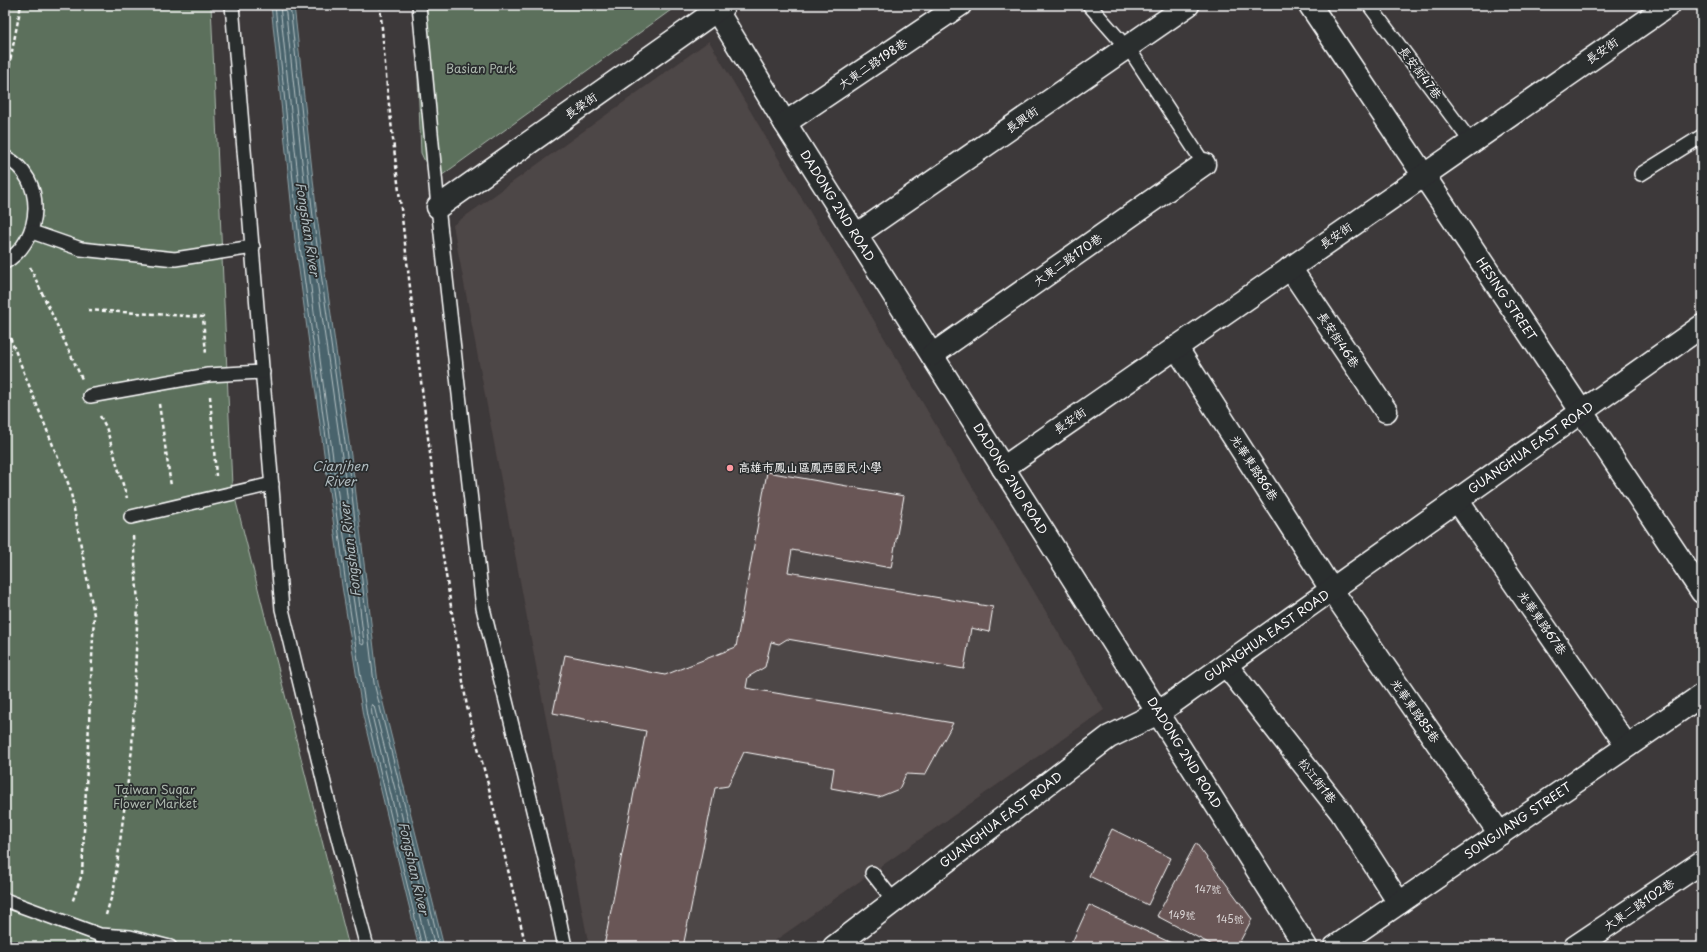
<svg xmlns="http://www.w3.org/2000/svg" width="1707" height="952" font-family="'Playpen Sans','LXGW WenKai TC',sans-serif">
<rect width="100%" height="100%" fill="#3d393a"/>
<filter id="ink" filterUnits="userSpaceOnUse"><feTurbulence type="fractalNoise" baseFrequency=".025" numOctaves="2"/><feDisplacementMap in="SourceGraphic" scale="8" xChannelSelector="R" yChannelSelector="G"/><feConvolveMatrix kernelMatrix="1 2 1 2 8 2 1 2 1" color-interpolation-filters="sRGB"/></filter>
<g filter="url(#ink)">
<path fill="#4e4646" d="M709,41L1104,710L766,947H589L453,225Z"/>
<g fill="#5b705c" stroke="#adb8ae">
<path d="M5,5H211L232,486L349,947H5Z"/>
<path d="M415,5H678L434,181L421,153Z"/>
</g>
<path fill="#48646c" stroke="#91a2a7" d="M271,5H294L317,216L354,477L378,683L444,947H419L363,716L342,586L295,240Z"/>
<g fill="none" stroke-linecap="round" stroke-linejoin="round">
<g stroke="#b6c1c4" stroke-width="1">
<path d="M275,5L299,239L346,585L367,716L422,947"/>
<path d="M280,5C301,218 327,431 360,643L363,645L364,643L345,478L308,217L285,5"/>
<path d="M290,5L313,217L350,478L374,683L440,947"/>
<path d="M427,947L372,715L371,706L372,704L374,706L435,947"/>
</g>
</g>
<g fill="#695656" stroke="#fff">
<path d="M767,472L904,496L891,568L792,550L788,572L993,607L989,632L971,628L964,669L787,639L779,644L771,642L765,667L748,677L746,688L953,723L925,775L906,774L899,789L879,797L831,788L834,768L744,752L728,786L715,788L683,947L604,946L646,731L553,713L565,655L665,675L736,647Z"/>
<path d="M1112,829L1171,858L1148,905L1089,876Z"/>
<path d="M1196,843L1252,919L1237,947H1216L1157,916Z"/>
<path d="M1089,905L1180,947H1070Z"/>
</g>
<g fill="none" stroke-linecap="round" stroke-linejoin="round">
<defs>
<g id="service">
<path d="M232,5L282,609L329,804L367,947"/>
<path d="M419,5L438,207L483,608L555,899L565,947"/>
<path d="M1089,5L1133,55L1204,164"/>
<path d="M1369,5L1471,142"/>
<path d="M5,157C47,178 43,240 5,262"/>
<path d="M1641,174L1702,136"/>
<path d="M32,232L81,249L175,259L253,247"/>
<path d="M90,396L208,375L263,372"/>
<path d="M131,517L272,484"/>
<path d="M872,873L894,901"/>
<path d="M5,900L100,935L130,937L170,947"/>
</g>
<g id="minor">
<path d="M1310,5L1702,592"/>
<path d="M717,11L785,123L1306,947"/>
<path d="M785,123L960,5"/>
<path d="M438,207L724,5"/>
<path d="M856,235L1188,5"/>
<path d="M1290,268L1386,411"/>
<path d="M1176,347L1331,589L1500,834"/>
<path d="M932,355L1204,164"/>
<path d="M1003,468L1669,5"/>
<path d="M1457,500L1627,746"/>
<path d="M1226,665L1341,812L1399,903"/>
<path d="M834,947L1109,737L1158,713L1702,326"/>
<path d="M1335,947L1702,695"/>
<path d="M1575,947L1702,862"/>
</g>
</defs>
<use href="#service" stroke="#fff" stroke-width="16"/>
<use href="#minor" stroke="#fff" stroke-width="25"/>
<g stroke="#fff" stroke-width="2.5" stroke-dasharray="4 3" stroke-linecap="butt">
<path d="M380,5L387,87L418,357L442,550L467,707L488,784L526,947"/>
<path d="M5,87L21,5"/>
<path d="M30,267L82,379"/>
<path d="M88,310L203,317L206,355"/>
<path d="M5,325L70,488L94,615L82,874L72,903"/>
<path d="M210,396L216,476"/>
<path d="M159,404L171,486"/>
<path d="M100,416L106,427L127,498"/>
<path d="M106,915L114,888L132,749L138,603L133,536"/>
</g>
<use href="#service" stroke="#2a2d2e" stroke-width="13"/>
<use href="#minor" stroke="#2a2d2e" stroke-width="22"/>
</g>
</g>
<circle fill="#ff9aa2" stroke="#2a2d2e" stroke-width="1.5" cx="730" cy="468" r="4"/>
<g text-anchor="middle" stroke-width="3.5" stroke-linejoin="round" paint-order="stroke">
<g font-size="10" fill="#dad5d5">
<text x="1208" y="893">147號</text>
<text x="1182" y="919">149號</text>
<text x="1230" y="923">145號</text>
</g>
<g font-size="12" fill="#fff" stroke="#2a2d2e">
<text transform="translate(1602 51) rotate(-35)" y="4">長安街</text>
<text transform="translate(873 64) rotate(-34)" y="4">大東二路198巷</text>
<text transform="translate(1420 73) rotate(53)" y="4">長安街47巷</text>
<text transform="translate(581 106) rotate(-35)" y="4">長榮街</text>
<text transform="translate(1022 120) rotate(-35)" y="4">長興街</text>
<text transform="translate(837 206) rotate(58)" y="4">DADONG 2ND ROAD</text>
<text transform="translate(1336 236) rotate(-35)" y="4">長安街</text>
<text transform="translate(1068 260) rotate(-35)" y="4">大東二路170巷</text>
<text transform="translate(1506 299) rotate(56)" y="4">HESING STREET</text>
<text transform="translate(1338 340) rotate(56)" y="4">長安街46巷</text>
<text transform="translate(1070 421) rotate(-35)" y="4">長安街</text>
<text transform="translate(1531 448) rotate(-35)" y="4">GUANGHUA EAST ROAD</text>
<text transform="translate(1254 468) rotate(57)" y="4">光華東路86巷</text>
<text transform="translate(1010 479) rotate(58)" y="4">DADONG 2ND ROAD</text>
<text transform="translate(1542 623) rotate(55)" y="4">光華東路67巷</text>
<text transform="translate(1267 636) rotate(-35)" y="4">GUANGHUA EAST ROAD</text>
<text transform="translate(1415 711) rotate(55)" y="4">光華東路85巷</text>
<text transform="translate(1184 753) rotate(58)" y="4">DADONG 2ND ROAD</text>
<text transform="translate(1317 781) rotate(52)" y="4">松江街1巷</text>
<text transform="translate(1001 820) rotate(-37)" y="4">GUANGHUA EAST ROAD</text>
<text transform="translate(1518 821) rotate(-34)" y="4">SONGJIANG STREET</text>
<text transform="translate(1639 905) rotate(-34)" y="4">大東二路102巷</text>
</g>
<g font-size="12" fill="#adb8ae" stroke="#2a2d2e">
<text x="481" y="73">Basian Park</text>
<text x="155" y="794">Taiwan Sugar<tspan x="155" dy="14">Flower Market</tspan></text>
</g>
<g font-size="12" fill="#fff" stroke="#2a2d2e" text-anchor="start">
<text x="738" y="472">高雄市鳳山區鳳西國民小學</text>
</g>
<g font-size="13" font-style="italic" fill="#adb9bd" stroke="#2a2d2e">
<text transform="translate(308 229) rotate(81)" y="5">Fongshan River</text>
<text x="340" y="471">Cianjhen<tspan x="340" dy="15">River</tspan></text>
<text transform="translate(350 550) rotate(-97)" y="5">Fongshan River</text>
<text transform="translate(414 868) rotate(77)" y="5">Fongshan River</text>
</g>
</g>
<rect width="1707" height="952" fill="none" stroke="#2a2d2e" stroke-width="20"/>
<rect x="10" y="10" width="1687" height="932" fill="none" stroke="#fff" stroke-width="1.5" filter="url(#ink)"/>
</svg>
